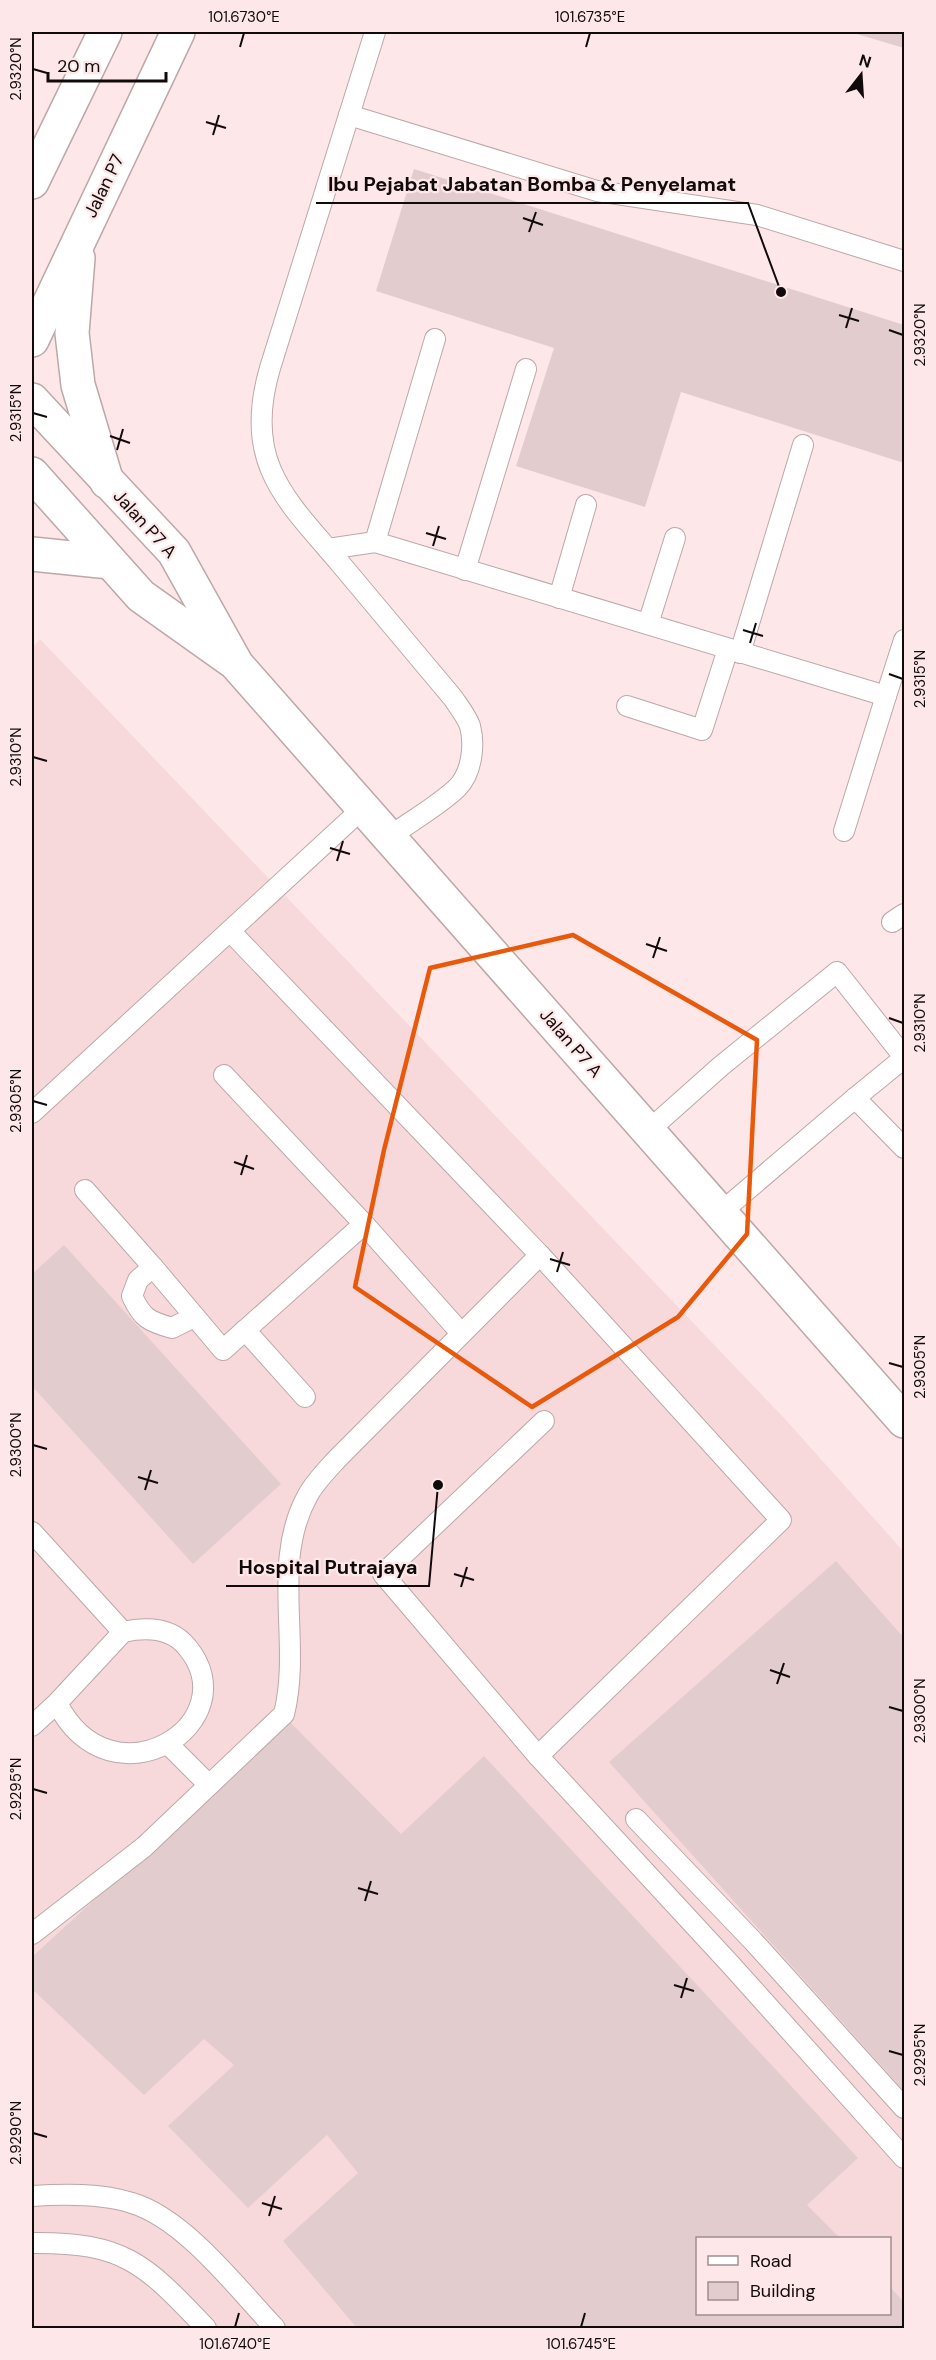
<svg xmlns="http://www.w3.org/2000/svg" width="936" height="2360" font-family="'DM Sans',sans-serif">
<rect width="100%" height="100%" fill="#fee7e8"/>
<path fill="#f8d9db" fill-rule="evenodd" d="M40,639L785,1419L904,1552V2328H32V648ZM698,2238H890V2314H698Z"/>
<g fill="#e2cccd">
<path d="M850,32H904V48Z"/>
<path d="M414,169L904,325V463L681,392L645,507L516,466L554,348L376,291Z"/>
<path d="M64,1245L281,1484L193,1564L32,1386V1274Z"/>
<path d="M836,1561L904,1638V2091L609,1762Z"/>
<path d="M289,1721L401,1834L484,1756L858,2158L807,2205L840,2238H698V2314H890V2287L904,2302V2328H357L283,2241L358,2173L327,2135L248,2208L168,2126L234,2065L204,2039L144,2095L32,1989V1957Z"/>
</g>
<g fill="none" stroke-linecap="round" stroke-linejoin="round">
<defs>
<g id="lane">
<path d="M375,32L270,368C260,402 257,437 271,470C286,505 315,533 339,562C377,607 415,653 453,698C459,707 467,717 470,726C475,745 472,773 457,788C438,806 411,821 389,837"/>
<path d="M349,115L597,191L757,215L904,261"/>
<path d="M375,542L435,339"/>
<path d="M328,549L375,542L886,696L904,640"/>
<path d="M465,570L526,369"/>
<path d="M559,598L586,505"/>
<path d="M648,624L675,538"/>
<path d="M740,653L803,445"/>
<path d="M627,706L702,730L728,649"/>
<path d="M844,831L886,696"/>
<path d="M892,922L904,914"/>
<path d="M230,931L540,1255L781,1520L538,1756L731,1965L904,2158"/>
<path d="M224,1075L364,1224L461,1333"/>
<path d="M855,1098L904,1148"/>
<path d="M32,1113L363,808"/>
<path d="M648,1131L721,1066L837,972L904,1057"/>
<path d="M85,1190L153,1267L223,1350L364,1224"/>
<path d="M720,1213L855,1098L904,1058"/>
<path d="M153,1267L138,1280L132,1296C142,1318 148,1321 172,1328L194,1317"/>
<path d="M245,1330L305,1397"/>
<path d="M32,1532L123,1632"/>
<path d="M32,1726L57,1703L123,1632C146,1627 171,1627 187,1647C250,1722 112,1811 57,1703"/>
<path d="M168,1744L209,1785"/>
<path d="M538,1756L383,1574L544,1421"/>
<path d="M636,1819L753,1941L904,2108"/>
<path d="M32,1934L144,1847L284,1714C302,1643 270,1562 308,1495C315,1482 327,1470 337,1459L540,1255"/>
<path d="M32,2196C63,2194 101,2193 132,2203C185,2219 237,2288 275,2328"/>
<path d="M32,2243C125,2242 145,2264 206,2328"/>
</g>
<g id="street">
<path d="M32,400L174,552L237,665L904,1421"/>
<path d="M32,474L141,596L231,660"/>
</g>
<g id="secondary">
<path d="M32,182L105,32"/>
<path d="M78,258L72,333L78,385L107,482"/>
<path d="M32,340L178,32"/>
<path d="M32,554L110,562"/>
</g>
</defs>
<use href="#lane" stroke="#bda7a9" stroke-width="22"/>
<use href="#street" stroke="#bda7a9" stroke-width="36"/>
<use href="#secondary" stroke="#bda7a9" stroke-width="36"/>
<use href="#lane" stroke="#fff" stroke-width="20"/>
<use href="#street" stroke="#fff" stroke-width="33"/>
<use href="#secondary" stroke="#fff" stroke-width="33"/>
</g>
<path fill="none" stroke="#e8590c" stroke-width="4.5" stroke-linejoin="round" d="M573,935L757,1040L747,1234L678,1317L532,1407L355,1287L384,1150L430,968Z"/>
<path fill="none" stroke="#110a0b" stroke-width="2" d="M240,47L244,33M586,47L590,33M33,69L47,73M206,122L226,128M213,135L219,115M523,218L543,225M529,232L536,212M839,315L859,321M846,328L852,308M889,330L903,335M33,413L47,417M110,436L130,443M117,450L123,429M426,533L446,539M433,546L439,526M743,630L763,636M750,643L756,623M889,674L903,679M33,757L47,761M330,848L350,854M337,861L343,841M646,944L667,951M653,958L660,937M889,1018L903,1023M33,1101L47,1105M234,1162L254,1169M241,1175L247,1155M550,1259L570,1265M557,1272L563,1252M889,1363L903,1367M33,1445L47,1449M138,1477L158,1483M145,1490L151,1470M454,1574L474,1580M461,1587L467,1567M770,1670L790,1677M777,1684L784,1663M889,1707L903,1711M33,1789L47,1793M358,1888L378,1894M365,1901L371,1881M674,1985L694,1991M681,1998L687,1978M889,2051L903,2055M33,2133L47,2137M262,2203L282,2209M269,2216L275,2196M235,2327L239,2313M581,2327L585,2313"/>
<g text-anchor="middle" stroke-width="4.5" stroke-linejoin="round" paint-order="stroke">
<g font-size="18" fill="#110a0b" stroke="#fee7e8">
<text transform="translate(104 186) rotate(-64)" y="6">Jalan P7</text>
<text transform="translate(145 524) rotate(48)" y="6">Jalan P7 A</text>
<text transform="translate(571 1043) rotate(49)" y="6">Jalan P7 A</text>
</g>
</g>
<path fill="none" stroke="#110a0b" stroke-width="2" d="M781 292L748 203H316M438 1485L429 1586H226"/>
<g fill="#110a0b" stroke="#fee7e8" stroke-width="2">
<circle cx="781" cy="292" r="6"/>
<circle cx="438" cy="1485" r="6"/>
</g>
<g font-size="20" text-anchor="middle" font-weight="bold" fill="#110a0b" stroke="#fee7e8" stroke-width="4.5" stroke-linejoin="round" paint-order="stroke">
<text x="532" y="191">Ibu Pejabat Jabatan Bomba &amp; Penyelamat</text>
<text x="328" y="1574">Hospital Putrajaya</text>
</g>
<rect width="936" height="2360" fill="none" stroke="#fee7e8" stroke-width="66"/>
<rect x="696" y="2237" width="195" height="78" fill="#fee7e8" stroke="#9f8f90" stroke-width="1.5"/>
<rect x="708" y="2256" width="30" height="9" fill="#ffffff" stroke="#9f8f90" stroke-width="1.5"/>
<text x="750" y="2267" font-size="18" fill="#110a0b">Road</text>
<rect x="708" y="2282" width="30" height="18" fill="#e2cccd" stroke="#9f8f90" stroke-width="1.5"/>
<text x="750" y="2297" font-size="18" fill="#110a0b">Building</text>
<g transform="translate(861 75) rotate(17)" stroke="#fee7e8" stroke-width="4.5" paint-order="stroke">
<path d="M0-4.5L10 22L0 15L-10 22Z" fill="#110a0b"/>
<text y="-9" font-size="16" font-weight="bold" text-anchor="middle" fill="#110a0b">N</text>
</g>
<path d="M48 72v9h118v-9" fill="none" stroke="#110a0b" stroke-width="3"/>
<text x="57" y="72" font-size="18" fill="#110a0b" stroke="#fee7e8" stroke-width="4.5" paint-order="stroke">20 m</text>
<rect x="33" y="33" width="870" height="2294" fill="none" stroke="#110a0b" stroke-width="2"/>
<g font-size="15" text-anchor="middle" fill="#110a0b">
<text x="244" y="22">101.6730°E</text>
<text x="590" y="22">101.6735°E</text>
<text transform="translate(16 69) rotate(-90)" y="5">2.9320°N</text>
<text transform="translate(920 335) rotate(-90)" y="5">2.9320°N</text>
<text transform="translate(16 413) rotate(-90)" y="5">2.9315°N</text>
<text transform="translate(920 679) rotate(-90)" y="5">2.9315°N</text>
<text transform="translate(16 757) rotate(-90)" y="5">2.9310°N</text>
<text transform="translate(920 1023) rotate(-90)" y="5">2.9310°N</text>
<text transform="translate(16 1101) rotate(-90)" y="5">2.9305°N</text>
<text transform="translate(920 1367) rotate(-90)" y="5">2.9305°N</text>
<text transform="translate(16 1445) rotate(-90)" y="5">2.9300°N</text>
<text transform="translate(920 1711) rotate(-90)" y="5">2.9300°N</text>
<text transform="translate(16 1789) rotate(-90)" y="5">2.9295°N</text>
<text transform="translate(920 2055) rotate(-90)" y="5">2.9295°N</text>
<text transform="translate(16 2133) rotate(-90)" y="5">2.9290°N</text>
<text x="235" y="2349">101.6740°E</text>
<text x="581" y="2349">101.6745°E</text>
</g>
</svg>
